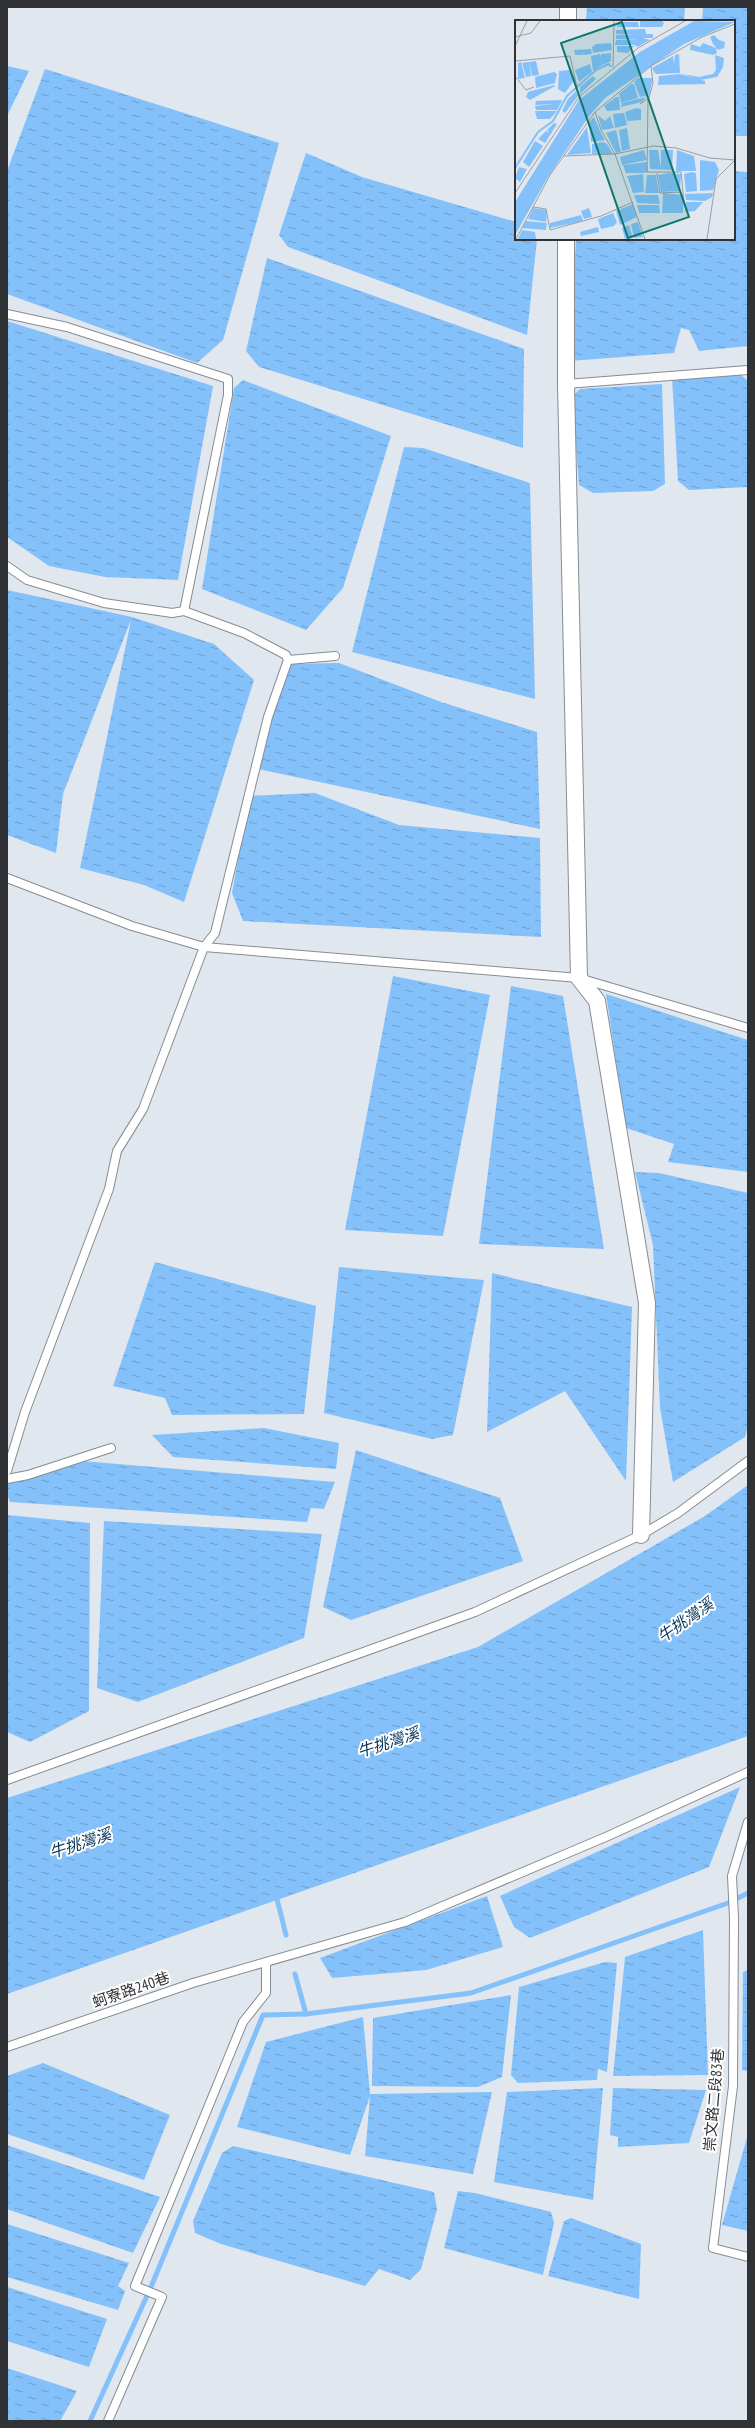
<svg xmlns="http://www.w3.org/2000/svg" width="755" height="2428" font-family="'PT Sans Narrow','Noto Sans TC',sans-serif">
<defs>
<pattern id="water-ripples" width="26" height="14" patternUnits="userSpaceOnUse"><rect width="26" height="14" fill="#84c1fb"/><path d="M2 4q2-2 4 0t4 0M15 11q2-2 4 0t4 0" fill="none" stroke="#6c9dcc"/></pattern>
</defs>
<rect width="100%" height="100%" fill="#e1e7ee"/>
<g fill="url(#water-ripples)">
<path d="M587,7H685L684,21H586Z"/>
<path d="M703,7H748V136H734V21H702Z"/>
<path d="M7,66L29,71L7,116Z"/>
<path d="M45,69L279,143L223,340L197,363L7,294V171Z"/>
<path d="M306,153L362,177L516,222V239H537L527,335L288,247L279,235Z"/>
<path d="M734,171L748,172V346L699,351L689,330L681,328L674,353L570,361L576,239H734Z"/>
<path d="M267,258L524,349L523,448L259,367L246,351Z"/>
<path d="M7,321L213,386L178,580L105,577L49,566L7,537Z"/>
<path d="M741,375L748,381V487L689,490L678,481L672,377Z"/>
<path d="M243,380L391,436L343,588L306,630L202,589L234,388Z"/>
<path d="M662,384L665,484L653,491L593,493L579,485L572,396L580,389Z"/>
<path d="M404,447L423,448L530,483L535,699L352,652Z"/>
<path d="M7,590L132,617L214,644L254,680L184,902L144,885L80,868L131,620L63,794L56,853L7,835Z"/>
<path d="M339,663L441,702L537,732L540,829L258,769L284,664Z"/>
<path d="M315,793L399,825L540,838L541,937L243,921L232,893L249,796Z"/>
<path d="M393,976L490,995L443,1236L345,1230Z"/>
<path d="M511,986L563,996L604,1249L479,1244Z"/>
<path d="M606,994L748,1040V1172L668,1162L674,1144L626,1128Z"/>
<path d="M635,1172L659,1173L748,1193V1426L745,1437L673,1482L660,1408L653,1245Z"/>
<path d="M155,1262L316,1306L304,1414L172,1415L165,1398L113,1386Z"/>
<path d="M339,1267L484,1280L453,1435L432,1439L324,1413Z"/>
<path d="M492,1273L632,1307L626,1481L565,1391L487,1432Z"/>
<path d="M264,1428L339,1443L336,1469L173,1457L152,1435Z"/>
<path d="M356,1450L500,1498L523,1561L351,1620L323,1607Z"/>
<path d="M82,1461L335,1482L324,1509L311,1508L307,1522L10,1502L7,1494V1484Z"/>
<path d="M748,1485V1736L7,1994V1798L478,1647L705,1516Z"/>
<path d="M7,1515L90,1523L89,1711L30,1742L7,1732Z"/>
<path d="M104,1521L322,1534L304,1638L138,1702L97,1688Z"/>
<path d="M740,1787L709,1867L530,1938L514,1927L500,1896Z"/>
<path d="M487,1896L503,1947L426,1970L332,1978L320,1958Z"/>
<path d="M703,1930L708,2075L613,2076L625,1957Z"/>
<path d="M605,1962L617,1963L607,2072L598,2069L597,2080L518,2083L511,2075L519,1987Z"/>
<path d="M748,1970V2071L742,2070L743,1972Z"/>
<path d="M511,1995L502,2077L478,2087L372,2086L373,2018Z"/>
<path d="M363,2017L370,2094L492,2092L473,2174L365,2156L370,2096L350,2155L237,2127L266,2042Z"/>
<path d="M43,2063L170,2115L144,2180L7,2134V2076Z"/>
<path d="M603,2088L593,2200L494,2182L507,2092Z"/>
<path d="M613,2088L706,2090L689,2143L618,2147V2137L610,2135Z"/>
<path d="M748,2134V2231L722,2225Z"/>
<path d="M7,2145L160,2197L133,2253L7,2209Z"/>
<path d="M233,2146L434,2192L437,2209L421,2269L410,2280L379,2269L365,2286L221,2244L195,2233L193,2221L222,2153Z"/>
<path d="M458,2191L475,2193L551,2212L554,2223L543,2275L444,2248Z"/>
<path d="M571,2218L641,2244L639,2299L548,2276L564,2221Z"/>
<path d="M7,2224L129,2263L118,2286L125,2291L118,2310L7,2277Z"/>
<path d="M7,2287L107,2319L89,2367L7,2341Z"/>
<path d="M7,2368L77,2391L60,2421H7Z"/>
</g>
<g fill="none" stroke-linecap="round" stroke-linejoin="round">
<g stroke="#84c1fb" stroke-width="5">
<path d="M276,1895L286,1935"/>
<path d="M295,1974L306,2014L471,1993L728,1903L748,1893"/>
<path d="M90,2421L151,2287L263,2015L306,2014"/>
</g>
<defs>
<g id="lane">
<path d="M7,314L67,327L228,379V395L184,611"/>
<path d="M566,384L748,370"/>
<path d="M7,566L27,580L104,603L172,613L184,611L244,633L286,655L288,660L268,717L215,933L204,947L143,1109L117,1151L109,1189L25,1412L7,1471"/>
<path d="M288,660L335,656"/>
<path d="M7,878L132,926L204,947L579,978L748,1028"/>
<path d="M7,1479L28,1475L111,1448"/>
<path d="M7,1780L475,1612L641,1535L678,1513L748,1461"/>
<path d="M748,1822L732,1876L734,1918L733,2086L713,2248L748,2257"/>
<path d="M7,2047L193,1983L405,1922L608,1836L748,1772"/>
<path d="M108,2421L162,2297L135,2286L243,2022L266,1993V1962"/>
</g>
<g id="street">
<path d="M568,21V7"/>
<path d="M566,239V384L579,978L597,1001L647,1303L641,1535"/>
</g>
</defs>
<use href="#lane" stroke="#868c93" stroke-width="10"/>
<use href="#street" stroke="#868c93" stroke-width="18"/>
<use href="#lane" stroke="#fff" stroke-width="8"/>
<use href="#street" stroke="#fff" stroke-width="16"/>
</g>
<g text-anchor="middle" stroke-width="4" stroke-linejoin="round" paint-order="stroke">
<g font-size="15" fill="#303235" stroke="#fff">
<text transform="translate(131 1990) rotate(-19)" y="5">蚵寮路240巷</text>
<text transform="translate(714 2100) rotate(-85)" y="5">崇文路二段83巷</text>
</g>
<g font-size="16" font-style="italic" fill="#033257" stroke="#fff">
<text transform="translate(685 1620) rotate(-35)" y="6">牛挑灣溪</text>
<text transform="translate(388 1742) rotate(-18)" y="6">牛挑灣溪</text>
<text transform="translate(80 1843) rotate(-18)" y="6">牛挑灣溪</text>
</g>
</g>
<g transform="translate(515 20)">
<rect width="220" height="220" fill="#e1e7ee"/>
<path d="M125,1H147L149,3L147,7H125ZM179,1L220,2L169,24L90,78L75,95L33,157L0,215V182L64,80L125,32ZM103,2H123L124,7H102ZM130,9L131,14H138V18H128L135,20L122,27L120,25H100L101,20L125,19H101V15L119,14H101V10ZM199,15L204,20L210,22L209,28L203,30L198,24L195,17ZM188,23L201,28L202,33L198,35L175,30L176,24L185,27ZM81,24L96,23L97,30L78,33L77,27ZM102,26H119L113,33L102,32ZM76,29L77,34L68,35L67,32V35H60L59,30ZM96,33V41L89,45L87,43L88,45L78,51L76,36L85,34L86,37V34ZM164,34L165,53L141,54L139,52L137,48L158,36L159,44L160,35ZM200,35L209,38L208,47L202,57L185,60L168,54L184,57L198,54L201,50ZM21,41L24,55L17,56L14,42ZM6,42L10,58L3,59V43ZM14,42L16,56L11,57L7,43ZM75,44L77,52L70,57L68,51L70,57L64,62L60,50ZM55,50L60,59L50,73L43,69L44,51ZM39,52L42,54L40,63L21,68L20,57ZM165,54L190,61V64L143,65L144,56ZM78,56L81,59L65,74V67ZM123,58H138L134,75L125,77L119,62ZM116,64H119L123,78L106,83L104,74ZM39,65L40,66L15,80L11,77L13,72ZM61,71L63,76L50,93L47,91L53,79ZM101,77H104L105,90L92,91L89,86ZM131,77L127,82L106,87L107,83ZM21,81L46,80L47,81L42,90H21L20,86L39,84L20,85ZM121,88L126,89V100L112,101L110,92ZM20,91H42L35,99H22ZM109,93L112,105L100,108L98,94ZM83,95L90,101L95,96L99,108L87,110ZM79,97L87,115L90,120L76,122L74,102ZM39,103L42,104L30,123L23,119L31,111L35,113L32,110ZM72,107L76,133L52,135ZM112,108L115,129L107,131L104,110ZM101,110L106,132L101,133L91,113ZM20,121L28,126L14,147L8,142ZM88,122L92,124L98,134H77V124ZM129,130L132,140L107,145L105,137ZM134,130H143L146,148V130H158L157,150L135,149ZM162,130L179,136L181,151H161ZM185,140L200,142L204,150L198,170L185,171ZM132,142L133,152L128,153H111L108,145ZM4,147L12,149L5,162L0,158ZM176,152L181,153L182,171L171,172L169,154ZM154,153L166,154L165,171L146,172L143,155ZM128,154L129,172L118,173L112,156ZM132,155H141L144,173H130ZM148,173L169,175L168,193H147ZM198,173L197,177L190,181L171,180L170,174ZM119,175H143L145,184L122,183ZM171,182H188L180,191L170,192ZM118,184L122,197L105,205L101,191ZM122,185H144L145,193H124ZM18,188L32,190L31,202L13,199ZM74,188L77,197L69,199L66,191ZM98,193L102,202L99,206L86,209L83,199ZM66,195L68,201L35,208V203ZM11,201L32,203L31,210L7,208ZM123,202L128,217L119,218L116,204ZM114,205L118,218L110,219L107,208ZM83,207L84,212L66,216L65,212ZM7,210L20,212L21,219H3Z" fill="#84c1fb"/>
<path fill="none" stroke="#84c1fb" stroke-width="2" d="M0,148L23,112L38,101L52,76L81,50L94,44L96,47"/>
<path fill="none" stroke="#9a9fa4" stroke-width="1" d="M0,17L16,13L25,1M0,26L12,1M0,41L55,36L64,76M98,47L99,1M0,56L11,70L19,67M133,78L132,152H166L169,182M125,84L134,78L138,63L136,46M80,92L86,110L100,134L130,219M49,136L100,134L138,126L161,128L195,138L220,140M142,153L145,173L166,172M0,173L64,77L123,28L170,1M18,187L31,189L35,210L86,196L118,182M1,219L35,155L80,92L136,46L187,17L220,4M192,219L201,159L220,140"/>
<path fill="#0f766e" fill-opacity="0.15" stroke="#0f766e" stroke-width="2" d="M107,2L174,197L113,218L46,23Z"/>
<rect width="220" height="220" fill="none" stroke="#303235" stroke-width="2"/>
</g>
<rect width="755" height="2428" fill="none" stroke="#303235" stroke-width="16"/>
</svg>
